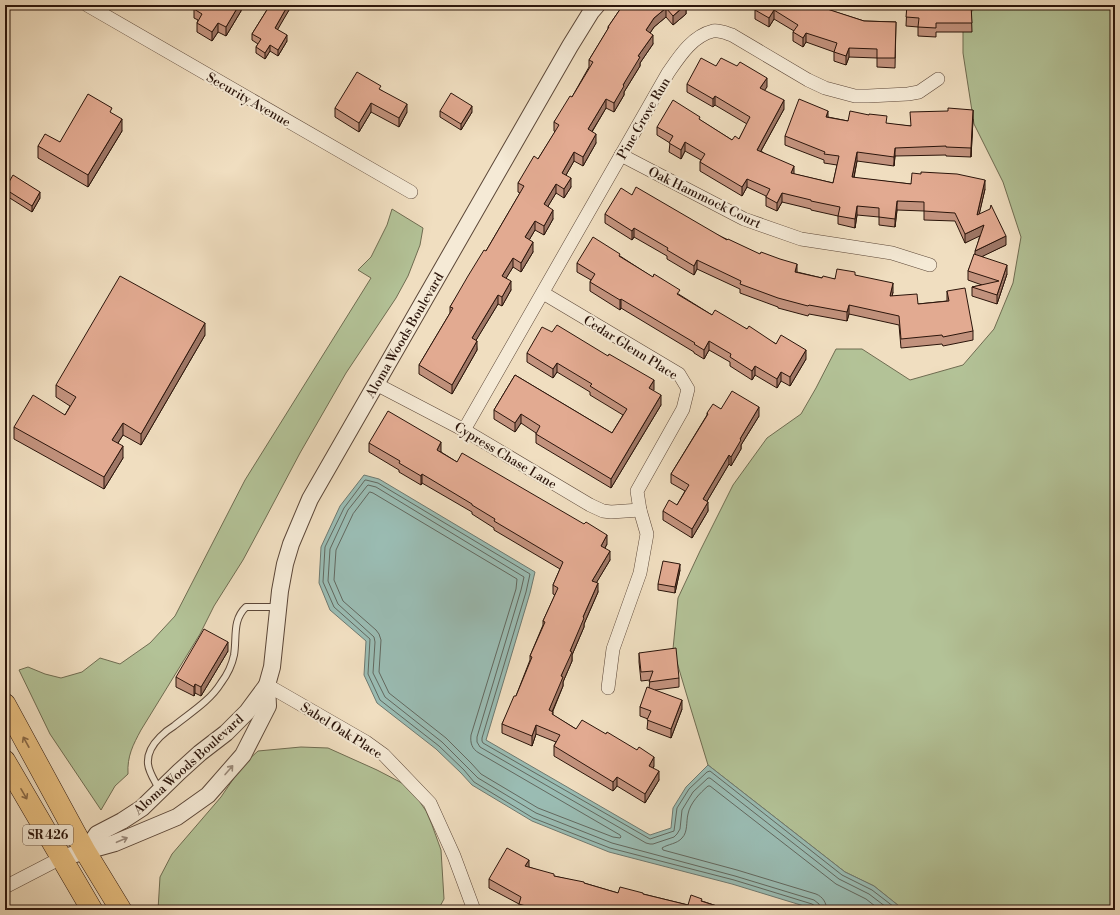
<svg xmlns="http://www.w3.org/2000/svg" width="1120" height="915" font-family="'Libre Bodoni',serif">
<rect width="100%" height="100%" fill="#f0dec0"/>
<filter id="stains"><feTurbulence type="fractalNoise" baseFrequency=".005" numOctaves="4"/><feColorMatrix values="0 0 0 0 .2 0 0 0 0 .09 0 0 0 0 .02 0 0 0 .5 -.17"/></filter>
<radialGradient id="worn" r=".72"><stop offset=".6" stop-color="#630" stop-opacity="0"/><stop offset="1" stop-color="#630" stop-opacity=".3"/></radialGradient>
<g fill="#b3c297" stroke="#6f6c51">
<path d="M1016,5H1115V910H904L874,886L845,872L708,765L690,706L673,649L678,598L700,551L733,485L767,438L801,414L816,388L836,349H862L910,380L963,365L994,329L1013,283L1021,237L1003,182L974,124L963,53V21L975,8Z"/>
<path d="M392,209L423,228L420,245L415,258L408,276L396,298L346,373L300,453L265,519L243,560L214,606L200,634L141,730C133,745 127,756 128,774L115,786L101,810L50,734L19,670L28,667L45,674L61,678L82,672L100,658L120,664L150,643L175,616L245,480L371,278L358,270L371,257L387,225Z"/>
<path d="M301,747L328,748L377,770L402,783L418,799L426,811L432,825L441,850L444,899L438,910H158L160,877L172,854L221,797L238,772L247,761L258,751Z"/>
</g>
<path fill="#9abcb3" stroke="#6e7970" d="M364,475L379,479L535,572L530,593L486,740L650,835L671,828L673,808L686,787L708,765L845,872L874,886L904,910H817L732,884L609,852L532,821L472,785L461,773L436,749L377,703L364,675L366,641L330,610L319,583L321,547L340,506Z"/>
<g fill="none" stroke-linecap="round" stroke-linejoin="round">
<g stroke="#62685f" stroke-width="1">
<path d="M370,492L373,493L517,579L516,589L471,735C470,743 472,749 479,753L620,835L621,837L620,838L613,837L538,808L481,774L471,763L446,738L389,693L379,672L381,640L379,634L376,630L343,601L334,580L336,550L353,514Z"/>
<path d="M816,910L815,906L812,904L734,880L610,848L533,818L474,782L464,770L439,746L380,700L368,674L370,639L334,607L323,582L325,547L344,508L365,480H366L378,483L530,574L526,592L482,738V741L483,743L650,839L674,831L677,808L689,789L707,772L710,771L842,875L872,890L898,910"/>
<path d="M821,910L819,904L814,900L735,876L612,843L536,813L478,778L442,742L385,697L373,673L375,642L374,637L338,604L328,581L330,549L348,510L367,486L368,485L376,487L524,577L521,590L477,737V742L480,747L646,843L650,844H653L674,837L677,834L680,829L682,810L693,792L708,778H710L839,879L869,894L890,910"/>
<path d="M827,910C826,902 823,897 816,894L737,870L663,850L662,848C668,844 677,844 682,838C688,832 686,822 688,814C690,803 700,793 708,786H710L836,884L866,899L880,910"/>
</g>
<defs>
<path id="service" d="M159,789C155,781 149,773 148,764C147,754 153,744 160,737C164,733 169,729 174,726C190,713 210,701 221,683C227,675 232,665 234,655C237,638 232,620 246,607H278"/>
<g id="minor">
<path d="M87,5L411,192"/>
<path d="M621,155L744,219L801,239L892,253L930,265"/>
<path d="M543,293L679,374L688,389L683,409L637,491L640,510L647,534L640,573L613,649L608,688"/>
<path d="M376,384L464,430L590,505L603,511L611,512L640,510"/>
<path d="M464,430L668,73C679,57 692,36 713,31C719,30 726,33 732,35L808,80L825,88L855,96H868L908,94L919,92L938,79"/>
<path d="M267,685L366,742L384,755L430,803L454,856L474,910"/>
<path d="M5,887L61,858"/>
</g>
<g id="tertiary">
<path d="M85,851L97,834L122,821L142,808L179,772L200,753L226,733L247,712L267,685"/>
<path d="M61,858L115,843L177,817L208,795L243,755L268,706L267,685L272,667L280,591L285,564L291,544L310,499L570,46L591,12L597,5"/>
</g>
<g id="primary">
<path d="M5,704L85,851L121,910"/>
<path d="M5,761L92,910"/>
</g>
</defs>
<use href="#service" stroke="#5c4738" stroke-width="8"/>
<use href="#minor" stroke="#5c4738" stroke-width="14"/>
<use href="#tertiary" stroke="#5c4738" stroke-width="18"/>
<use href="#primary" stroke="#2b150b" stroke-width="22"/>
<use href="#service" stroke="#f5ead6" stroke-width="6"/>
<use href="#minor" stroke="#f5ead6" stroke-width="13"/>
<use href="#tertiary" stroke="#f5ead6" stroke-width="16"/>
<use href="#primary" stroke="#e8bf80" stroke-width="21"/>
</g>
<g fill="#c2927d" stroke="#2b150b">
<path d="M241,5V11L226,36L218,32L212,41L197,32V23L198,20L194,18V9Z"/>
<path d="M270,5H292L277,29L287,41L278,56L270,51L265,59L256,53V47L258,44L252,40V34Z"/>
<path d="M623,5H686V14L673,25L666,17L654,27L650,33L653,44L640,63V66L624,92V95L614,112L606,108L592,132L596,143L583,166L574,161L566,175L571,187L564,198L556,193L548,206L553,219L544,235L535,230L529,240L533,252L521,272L513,267L506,278L511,290L502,306L498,304L476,340L477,350L452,394L419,374V365L450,313V307L486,251L520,193L518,192V183L538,159L555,132L554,131V122L572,97L589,67V60L608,29V27Z"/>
<path d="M728,5H734L732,8Z"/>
<path d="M750,5H823V8L864,21L896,22L895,68L877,67V58L849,57L846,65L834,61V52L806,42L803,47L793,41V32L794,31L774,19L769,27L755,19V10L756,9Z"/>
<path d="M907,5H971L972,32H936V37L918,36V27L906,26Z"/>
<path d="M716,66L767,87L764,90L784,109L761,151L794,174L833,183L837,165L824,163V160L785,145V136L828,117L848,121L887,124L911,126L973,119L971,157L946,156V155L895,156L894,166L857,161L854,178L911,184L985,189L979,214L1006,245L982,256L1007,274L997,304L972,296V287L982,285L968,280V271L975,254L980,235L965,243L955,221L924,220V211L897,210L895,227L879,225V217L857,215L855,228L838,224V216L811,210V209L782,202L777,211L766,206V196L747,187L742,196L700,171V162L701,160L685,151L681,159L669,152L670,143L657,135V127L700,120L732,140L739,139L747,124L715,105L713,107L687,92V84Z"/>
<path d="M381,90L407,112L399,127L371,112L359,132L335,117V108Z"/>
<path d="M440,111L472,112L461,130L440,117Z"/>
<path d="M112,114L122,131L88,187L38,158V146L60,142Z"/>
<path d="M5,189L40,198L32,212L5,195Z"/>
<path d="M632,195L797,272L822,278L835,279L855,275L893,292L892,296L918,304L947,301V291L973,331V340L943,346L942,344L901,348L899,325L849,314L847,321L809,314L808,316L778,308V307L740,293V289L697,269L694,275L667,259V256L634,237L632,240L605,223V214Z"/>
<path d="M620,256L680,295L712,315L747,329L806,359L790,386L781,381L777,388L755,375L752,380L730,366V362L709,350L704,359L694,353V352L621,308L620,310L590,291V282L591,280L577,272V263Z"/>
<path d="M205,335L141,445L123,435L118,443L123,458L104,489L14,439V427L65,415L70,406L56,397V385Z"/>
<path d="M527,353L654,390L653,391L661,405L611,488L536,443V433L521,423L515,432L494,419V410L515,375L612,433L623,415L590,395V392L557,372L553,378L527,362Z"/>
<path d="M721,409L759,416L741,445V449L731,466L729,464L707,501L708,511L692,538L663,520V511L677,505L685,491L671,483V474L707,415V413Z"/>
<path d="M369,443L441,451V452L457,462L607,544L605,548L610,560L596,583L598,592L584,624V627L572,655V661L563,682V686L553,711V715L576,729L654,766L653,768L659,780L645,803L617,786L613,791L554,756V746L556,742L536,734L532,746L502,733V724L516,696L530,660V656L543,625V621L555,595L553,594V585L560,569L494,530V528L472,514V512L422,483L421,485L399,472V470L369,452Z"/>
<path d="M680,570L675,593L658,590V584Z"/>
<path d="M228,651L201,696L195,693L194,696L176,687V677Z"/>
<path d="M639,653L679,678V687L655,690L682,709L671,738L647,729L648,719L640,716V707L649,688L650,680L641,681L639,662Z"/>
<path d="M529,867L554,876L584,883L618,893L643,894L688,905L702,901L729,910H519V904L489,888V879Z"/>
</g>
<g fill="#9e7766" stroke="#2b150b">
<path d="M239,5H241V11L226,36V27Z"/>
<path d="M288,5H292L275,34V28Z"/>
<path d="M686,5V14L673,25V16Z"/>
<path d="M666,8V17L654,27L646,39V30L654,18Z"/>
<path d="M774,10V19L769,27V18Z"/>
<path d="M218,23V32L212,41V32Z"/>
<path d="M806,33V42L803,47V38Z"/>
<path d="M287,35V41L278,56V50Z"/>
<path d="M653,35V44L640,63V66L624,92V95L614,112V103L638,56Z"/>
<path d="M270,45V51L265,59V53Z"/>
<path d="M849,48V57L846,65V56Z"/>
<path d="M767,78V87L760,97V88Z"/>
<path d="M715,96V105L713,107V99Z"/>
<path d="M606,99V108L588,138V129Z"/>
<path d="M784,100V109L757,158V150Z"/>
<path d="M371,103V112L359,132V123Z"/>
<path d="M407,104V112L399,127V118Z"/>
<path d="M472,106V112L461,130V124Z"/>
<path d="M973,110V119L971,157V148Z"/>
<path d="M828,111V119L826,117Z"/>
<path d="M122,119V131L88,187V175Z"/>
<path d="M596,134V143L583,166V157Z"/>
<path d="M685,142V151L681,159V150Z"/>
<path d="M895,148V156L894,166V157Z"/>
<path d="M574,152V161L562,182V173Z"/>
<path d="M857,152V161L852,186V177Z"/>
<path d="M794,166V175L791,173Z"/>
<path d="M571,178V187L564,198V189Z"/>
<path d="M747,179V187L742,196V187Z"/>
<path d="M985,180V189L977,224V215Z"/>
<path d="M556,184V193L544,213V204Z"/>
<path d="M40,192V198L32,212V206Z"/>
<path d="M782,193V202L777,211V203Z"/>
<path d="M897,201V210L895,227V219Z"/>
<path d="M857,206V215L855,228V219Z"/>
<path d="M553,210V219L544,235V226Z"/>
<path d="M535,221V230L525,247V237Z"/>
<path d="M984,225V234L965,243V234Z"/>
<path d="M634,228V237L632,240V231Z"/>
<path d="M1006,236V245L975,260V251Z"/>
<path d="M533,242V252L521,272V263Z"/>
<path d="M513,258V267L502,285V276Z"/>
<path d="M697,260V269L694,275V266Z"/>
<path d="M797,264V273L795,272Z"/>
<path d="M1007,265V274L997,304V295Z"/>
<path d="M511,281V290L502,306V297Z"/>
<path d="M893,283V292L890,305V296Z"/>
<path d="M498,295V304L472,347V338Z"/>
<path d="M621,299V308L620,310V300Z"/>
<path d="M849,305V314L847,321V312Z"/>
<path d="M205,323V335L141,445V434Z"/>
<path d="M477,341V350L452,394V385Z"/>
<path d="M709,341V350L704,359V350Z"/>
<path d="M806,350V359L790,386V377Z"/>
<path d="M557,363V372L553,378V369Z"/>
<path d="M755,366V375L752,380V371Z"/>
<path d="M781,372V381L777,388V379Z"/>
<path d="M654,380V390L649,397V388Z"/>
<path d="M661,395V405L611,488V479Z"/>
<path d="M759,407V416L741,445V449L731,466V457L740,439Z"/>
<path d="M521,414V423L515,432V423Z"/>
<path d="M123,423V435L112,452V440Z"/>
<path d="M441,442V451L437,459V450Z"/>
<path d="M123,446V458L104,489V477Z"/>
<path d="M729,455V464L703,508V499Z"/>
<path d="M422,474V483L421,485V476Z"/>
<path d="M708,502V511L692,538V529Z"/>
<path d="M607,535V544L601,555V546Z"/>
<path d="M610,551V560L592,590V581Z"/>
<path d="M680,564V570L675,593V587Z"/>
<path d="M598,583V592L584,624V627L572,655V661L563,682V686L549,719V710L570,651L583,617Z"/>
<path d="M228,642V651L201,696V687Z"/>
<path d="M195,684V693L194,696V687Z"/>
<path d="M682,700V709L671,738V729Z"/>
<path d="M536,725V734L532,746V736Z"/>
<path d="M654,757V766L649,775V766Z"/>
<path d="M659,771V780L645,803V794Z"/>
<path d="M617,777V786L613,791V782Z"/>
<path d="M529,860V869L525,866Z"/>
</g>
<g fill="#e2aa91" stroke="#2b150b">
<path d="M197,5H239L226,27L218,23L212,32L197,23L202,14L194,9Z"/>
<path d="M270,5H288L275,28L287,35L278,50L270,45L265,53L256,47L261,39L252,34Z"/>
<path d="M623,5H685L673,16L666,8L654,18L646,30L653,35L638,56L640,57L623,85L624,86L614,103L606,99L588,129L596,134L583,157L574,152L562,173L571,178L564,189L556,184L544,204L553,210L544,226L535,221L525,237L533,242L521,263L513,258L502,276L511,281L502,297L498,295L472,338L477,341L452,385L419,365L453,308L450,307L468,276L484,250L486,251L524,186L518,183L534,156L538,159L559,125L554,122L570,96L572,97L593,62L589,60L609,27H608Z"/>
<path d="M759,5H823L821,7L864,21L896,22L895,58H877V49L849,48L846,56L834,52L837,43L806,33L803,38L793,32L798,25L774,10L769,18L755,10Z"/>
<path d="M907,5H971L972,23H936V28L918,27L919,18L906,17Z"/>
<path d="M701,58L716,66L721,58L737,66L740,62L767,78L760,88L784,100L757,150L794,166L791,173L833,183L839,156L824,154L825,152L785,136L799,99L828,111L826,117L848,121L850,111L869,115V114L887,116L886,123L911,126L910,112L948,111V108L973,110L971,148L946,147V146L895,148L894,157L857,152L852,177L911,184L912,173L921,174V172L957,174L985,180L977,215L990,209L991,205L1006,236L975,251L984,225L965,234L955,213L924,211V202L897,201L895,219L879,217V208L857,206L855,219L838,216L840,207L811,201V200L782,193L777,203L766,197L770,189L747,179L742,187L700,162L705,154L685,142L681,150L669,143L673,136L657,127L673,100L700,117L699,119L732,140L735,136L739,139L750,117L715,96L713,99L687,84Z"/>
<path d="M357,72L381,86L379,89L407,104L399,118L371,103L359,123L335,108Z"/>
<path d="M451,93L472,106L461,124L440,111Z"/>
<path d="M88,94L112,108L110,112L122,119L88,175L38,146L45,134L60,142Z"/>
<path d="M13,175L40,192L32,206L5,189Z"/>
<path d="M636,187L727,240L728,239L760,254L761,252L780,259L797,264L795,272L822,278L823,276L835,279L837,269L855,272V275L893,283L890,296L917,294L918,304L949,301L947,291L965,288L973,331L943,337L942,335L901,339L899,316L849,305L847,312L809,305L808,306L778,298L740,284L741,281L697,260L694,266L667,250L668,248L634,228L632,231L605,214L621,188L632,195Z"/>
<path d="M593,237L620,254L619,256L653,277L654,274L680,290L677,294L712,315L715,310L747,329L749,326L776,344L781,335L806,350L790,377L781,372L777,379L755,366L752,371L730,357L731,354L709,341L704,350L694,344L695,343L621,299L620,300L590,282L595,274L577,263Z"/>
<path d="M974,254L1007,265L997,295L972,287L999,281L968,271Z"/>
<path d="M120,276L205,323L141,434L123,423L112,440L123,446L104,477L14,427L33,395L65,415L76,397L56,385Z"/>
<path d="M557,325L608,356L609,354L654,380L649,388L661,395L611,479L536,434L540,426L521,414L515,423L494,410L515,375L612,433L627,409L590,386L592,384L557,363L553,369L527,353L542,327L552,332Z"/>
<path d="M732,391L759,407L740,439L741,440L731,457L729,455L703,499L708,502L692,529L663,511L669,500L677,505L689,485L671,474L708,414L707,413L713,404L721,409Z"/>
<path d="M388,411L441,442L437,450L457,462L462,453L584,524L586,522L607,535L601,546L610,551L592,581L598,583L583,617L584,618L570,651L572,652L561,676L563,677L549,710L553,712L552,714L576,729L582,720L606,734L607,732L637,750L639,747L654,757L649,766L659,771L645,794L617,777L613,782L554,746L560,735L536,725L532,736L502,724L514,696H516L532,657L530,656L545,622L543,621L558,588L553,585L563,562L494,521L495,519L472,505V504L422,474L421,476L399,463L400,461L369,443Z"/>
<path d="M663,561L680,564L675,587L658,584Z"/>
<path d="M204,629L228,642L201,687L195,684L194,687L176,677Z"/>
<path d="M676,648L679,678L649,682L653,671L641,672L639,653Z"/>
<path d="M647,687L682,700L671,729L647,720L651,711L640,707Z"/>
<path d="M507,848L529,860L525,866L554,874V876L584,882V883L618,893L620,887L643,893V894L688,905L691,895L702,899L701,901L729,910H539L519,904L521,897L489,879Z"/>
</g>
<defs><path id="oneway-shaft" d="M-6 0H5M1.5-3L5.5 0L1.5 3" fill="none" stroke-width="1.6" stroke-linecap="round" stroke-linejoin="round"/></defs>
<g stroke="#8a6a46">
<use href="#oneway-shaft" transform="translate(26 742) rotate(-119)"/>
<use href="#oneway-shaft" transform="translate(24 794) rotate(60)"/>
</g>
<g stroke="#9a8a7b">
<use href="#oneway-shaft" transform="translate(229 770) rotate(-49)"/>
<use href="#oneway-shaft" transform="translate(122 840) rotate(-23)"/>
</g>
<g text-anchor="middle" stroke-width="4" stroke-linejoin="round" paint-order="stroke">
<rect fill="#f5ead6" stroke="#685548" stroke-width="1" x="23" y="825" width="50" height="20" rx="3"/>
<g font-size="12" font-weight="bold" fill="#2b150b">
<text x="48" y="839">SR 426</text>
</g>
<g font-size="13" fill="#2b150b" stroke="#f5ead6">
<text transform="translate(249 99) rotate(30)" y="5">Security Avenue</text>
<text transform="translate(643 118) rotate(-60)" y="5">Pine Grove Run</text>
<text transform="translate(705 197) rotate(26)" y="5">Oak Hammock Court</text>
<text transform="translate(404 335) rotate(-60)" y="5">Aloma Woods Boulevard</text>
<text transform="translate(631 347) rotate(32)" y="5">Cedar Glenn Place</text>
<text transform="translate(506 455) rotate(31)" y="5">Cypress Chase Lane</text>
<text transform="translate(342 730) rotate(32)" y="5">Sabel Oak Place</text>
<text transform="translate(188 764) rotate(-42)" y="5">Aloma Woods Boulevard</text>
</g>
</g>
<rect width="1120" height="915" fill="none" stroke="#f0dec0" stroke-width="20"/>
<rect x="6" y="6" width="1108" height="903" fill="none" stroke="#2b150b" stroke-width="2"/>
<rect x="10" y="10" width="1100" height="895" fill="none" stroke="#2b150b"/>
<rect width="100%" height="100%" filter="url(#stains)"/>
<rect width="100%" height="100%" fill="url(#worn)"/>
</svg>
